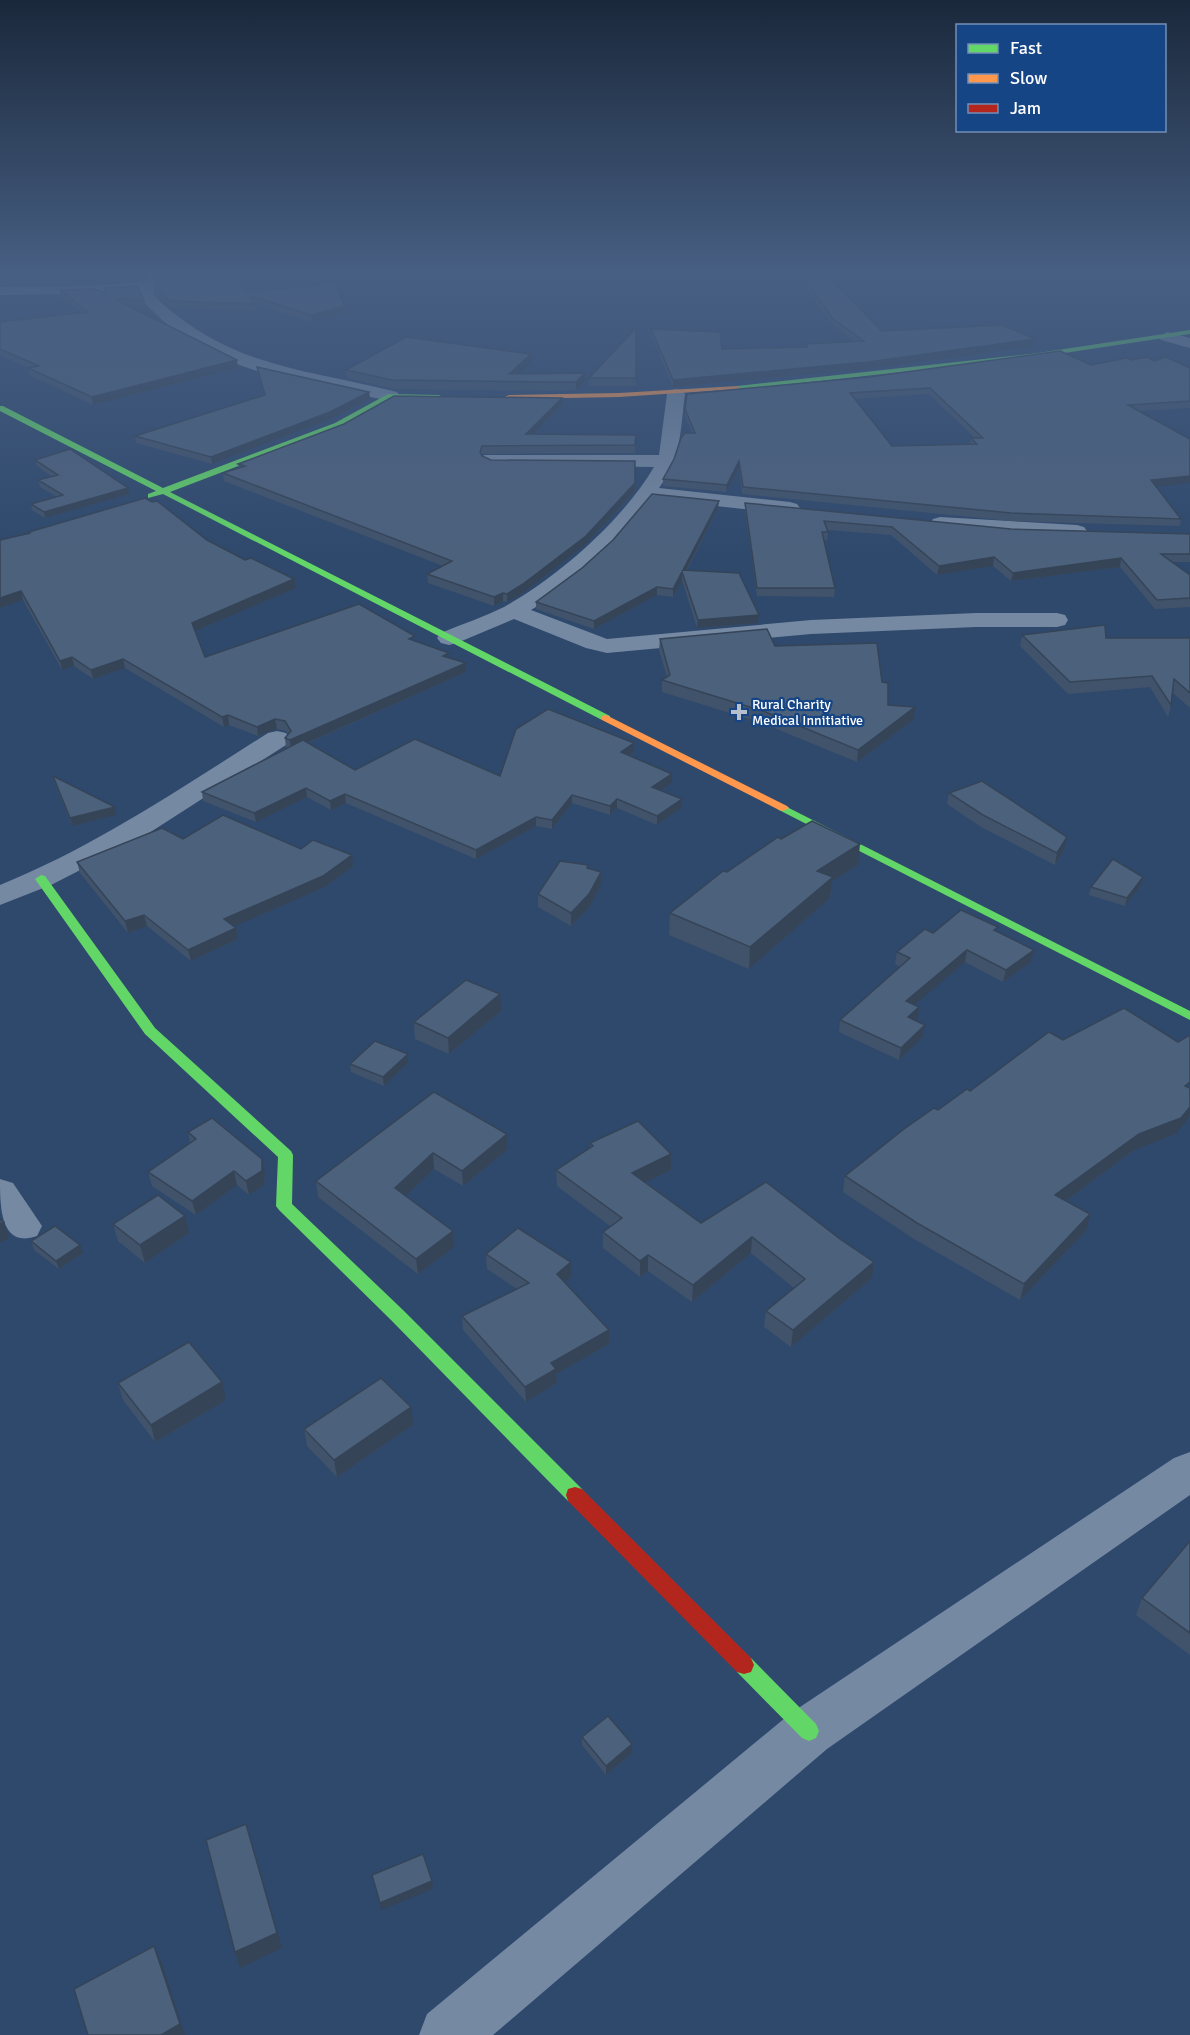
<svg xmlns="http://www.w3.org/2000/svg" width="1190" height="2035" font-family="Signika,sans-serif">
<rect width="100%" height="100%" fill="#2f496c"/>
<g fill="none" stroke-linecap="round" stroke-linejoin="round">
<g fill="#7689a2" fill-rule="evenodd">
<path d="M152,271H166L155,285L154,296C231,368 301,368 397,392L400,396L397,400L391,401C312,385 218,374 157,315C149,307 139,301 140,290L95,294L0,295V287L95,286L144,281Z"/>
<path d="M1167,332L1190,338V348L1161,340L1159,337Z"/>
<path d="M676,389L682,390L685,394C680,431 682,457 659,488L790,502L797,504L800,508L797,512L790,514L651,499C620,541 576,583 531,610L607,639L811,620L976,613H1057L1065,615L1068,620L1065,625L1057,627H976L811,634L607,653L586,648L514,619L457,643L449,645L441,643L437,638L441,633C462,624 484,617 504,607C558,577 623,520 654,467L491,465L484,463L482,459L484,455H659L667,394L670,390Z"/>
<path d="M940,517L1077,525L1084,527L1087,531L1084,535L1077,537L933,527L930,523L933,519Z"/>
<path d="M277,731L286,733L290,739L286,745L135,842L51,885L0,905V885C96,846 181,788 268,733Z"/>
<path d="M0,1179L13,1183L42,1226L37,1236C0,1249 0,1207 0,1179Z"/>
<path d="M1190,1452V1495L827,1749L493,2035H419L427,2014L791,1713L1174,1458Z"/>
</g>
<g fill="#63d668" fill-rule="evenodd">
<path d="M1190,330V334L1038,357L737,390L733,388L737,386L1038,353Z"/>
<path d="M388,394L439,395L443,397L439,399L392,398L341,427L170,492L610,716V720H602L163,494L148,498V494L156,491L0,411V406H3L163,488L335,423Z"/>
<path d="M783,805L1190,1011V1020L779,810L777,808Z"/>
<path d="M41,875L45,876L155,1028L291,1151L293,1155L292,1204L403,1310L582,1489L584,1495L582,1501L575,1503L568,1501L391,1320L279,1210L276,1206L278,1157L145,1034L35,879Z"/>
<path d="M744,1656L751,1658L816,1724L819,1731L816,1738L809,1741L802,1738L737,1672L734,1665L737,1658Z"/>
</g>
<g fill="#ff974d" fill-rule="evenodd">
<path d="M737,386L739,387V389L619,397L509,399L505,397L509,395L619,393Z"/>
<path d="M606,715L787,806L789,808L783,811L779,810L602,720V716Z"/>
</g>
<path fill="#b3261e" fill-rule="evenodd" d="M575,1487L582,1489L751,1658L754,1665L751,1672L744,1674L737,1672L568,1501L566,1495L568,1489Z"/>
</g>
<g fill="#41536b" fill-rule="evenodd">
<path d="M794,271H822L882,331L1035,339L1034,346L868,369L673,387L651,335V329L722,349L804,347L805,344L855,342L833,325Z"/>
<path d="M155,288L247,293L346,313L312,322L254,304L256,311L172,308L156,295Z"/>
<path d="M60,290L104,293L144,300L145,307H130L238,368L93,405L29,375L28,368L0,355V322L82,313L61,297Z"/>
<path d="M636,328V386H589V378Z"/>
<path d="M1131,360L1154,361L1190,368V408L1139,411L1190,439V483L1156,486L1181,519L1180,526L1010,521L742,494L739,468L726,492L663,486V479L674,459L692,433L685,416V409ZM929,394L975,438H971L970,444L892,446L855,399Z"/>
<path d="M532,362L518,374L585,373V381L576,390L553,391L393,389L347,378L346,370Z"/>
<path d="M257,367L369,392L370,399L331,419L212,464L136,443L135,436L264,395L258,374Z"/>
<path d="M562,398V405L533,434L636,435L635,453L482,454L481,456L491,460L635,491L586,544L523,593L507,602L503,601L494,606L428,583L427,574L443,566L224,481L223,473L239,468L238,464Z"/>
<path d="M35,460L129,494L45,518L32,510L31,504L57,497L40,487L38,480L52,477L37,466Z"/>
<path d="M745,503L1011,529L1190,534V562H1172L1190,575V607L1155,609L1120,567L1011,581L993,566L937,575L891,535L827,530L828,532L827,540L824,541L835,588L834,597L757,596L745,511Z"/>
<path d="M718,508L687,570L759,615L758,623L697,628L682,580L673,597L657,595L594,629L536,609V602L582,568L613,540Z"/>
<path d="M29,532L207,540L245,560L294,579L296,588L195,631L205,657L416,641L450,658L466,672L308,743L355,770L500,776L634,743V752L628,756L672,783L660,790L681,808L657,825L617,808L610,815L572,803L552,829L536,826L476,859L346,803L331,810L307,797L256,822L203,801L202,792L286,748L285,738L288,734L286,731L277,729L258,736L229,725L224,727L125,668L93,679L74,666L62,670L23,600L0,608L29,533Z"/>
<path d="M1022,635L1106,638H1190V708L1172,692L1171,705L1168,717L1150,687L1068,694L1020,646Z"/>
<path d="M660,639L775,646L882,682L888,705L914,719L857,762L762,723L662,692V680L667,677L659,650Z"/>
<path d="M53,776L116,815L72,826L55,784Z"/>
<path d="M949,793L1064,849L1055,865L981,827L947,804Z"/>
<path d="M183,839L301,849L353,866L325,887L234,926L236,928L238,939L191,961L147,926L128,933L80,873L77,862Z"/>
<path d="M588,865V868L601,872V885L589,908L571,926L538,907V894Z"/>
<path d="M858,865L832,881L830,898L749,969L669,935L670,913L727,872Z"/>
<path d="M1143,877L1141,885L1125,906L1089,895L1091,887Z"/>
<path d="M997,931L1034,950L1031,962L1003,982L965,962L914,1004L918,1019L915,1021L923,1037L899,1060L839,1032L840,1020L900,967L895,964L897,952L933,933Z"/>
<path d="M501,1011L449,1054L415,1039L414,1022Z"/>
<path d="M408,1063L384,1086L351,1072L350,1064Z"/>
<path d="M970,1091L1176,1134L1134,1150L1066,1201L1086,1231L1020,1300L914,1239L843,1192L845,1176L938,1110Z"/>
<path d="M188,1132L265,1173L264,1185L249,1195L237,1185L196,1215L152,1186L148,1172L190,1143Z"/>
<path d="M507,1134L508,1149L463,1186L434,1169L405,1196L453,1231L454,1247L418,1274L318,1197L316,1181Z"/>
<path d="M590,1143L671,1170L646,1182L701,1223L766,1182L872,1278L791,1347L764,1327L766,1311L794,1288L751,1253L692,1302L648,1271L640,1277L603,1248V1232L610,1226L557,1186L556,1170L590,1148Z"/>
<path d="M113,1224L189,1233L145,1263L118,1241Z"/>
<path d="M31,1241L83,1253L59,1269L34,1250Z"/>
<path d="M486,1254L571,1277L564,1283L609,1344L556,1374L557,1383L526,1402L463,1330L462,1316L517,1289L487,1269Z"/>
<path d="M118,1383L226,1400L155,1442L123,1400Z"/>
<path d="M413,1425L337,1477L307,1446L304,1429Z"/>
<path d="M1190,1541V1655L1136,1615L1142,1598Z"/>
<path d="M582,1737L632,1753L606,1775L582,1745Z"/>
</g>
<g fill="#354457">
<path d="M143,271H150L143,279L109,282L107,276Z"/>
<path d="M345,306L346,313L312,322L311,315Z"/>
<path d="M1035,339L1034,346L868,369L673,387V380Z"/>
<path d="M531,354L532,362L509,383V374Z"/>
<path d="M237,360L238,368L93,405L92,397Z"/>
<path d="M585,373V381L576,390V382Z"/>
<path d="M369,392L370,399L331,419L212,464L211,457Z"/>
<path d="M562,398V405L526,441V434Z"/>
<path d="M739,461V468L726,492L727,485Z"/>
<path d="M1190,476V483L1150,487L1151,480Z"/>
<path d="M635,483V491L586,544L523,593L507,602V594Z"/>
<path d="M128,488L129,494L45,518L44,512Z"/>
<path d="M719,501L718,508L683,576V570Z"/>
<path d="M994,557L993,566L937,575L939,566Z"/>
<path d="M1121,558L1120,567L1011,581L1013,573Z"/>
<path d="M682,572V580L673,597V589Z"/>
<path d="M294,579L296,588L193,632L192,623Z"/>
<path d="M657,587V595L594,629V621Z"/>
<path d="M21,591L23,600L0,608V598Z"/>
<path d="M503,593V601L494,606V597Z"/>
<path d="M759,615L758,623L697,628L698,620Z"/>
<path d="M72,657L74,666L62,670L60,661Z"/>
<path d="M123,659L125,668L93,679L91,670Z"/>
<path d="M466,663V672L291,750L290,740Z"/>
<path d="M915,707L914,719L857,762L858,750Z"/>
<path d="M228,715L229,725L224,727L222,717Z"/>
<path d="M275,719L277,729L258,736L257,727Z"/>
<path d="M634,743V752L620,761L621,752Z"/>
<path d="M672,774V783L651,796L652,787Z"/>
<path d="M306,788L307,797L256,822L254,813Z"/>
<path d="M345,794L346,803L331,810L330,801Z"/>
<path d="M572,795V803L552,829V820Z"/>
<path d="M617,799V808L610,815V806Z"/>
<path d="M682,799L681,808L657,825V816Z"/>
<path d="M115,807L116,815L72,826L70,818Z"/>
<path d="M536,817V826L476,859V850Z"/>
<path d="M1067,837L1064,849L1055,865L1057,853Z"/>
<path d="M860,844L858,865L832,881L830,898L749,969L750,947L817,871Z"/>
<path d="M352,855L353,866L325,887L226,930L224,919Z"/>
<path d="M601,872V885L589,908L571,926V913Z"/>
<path d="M1143,877L1141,885L1125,906L1127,898Z"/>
<path d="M144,915L147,926L128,933L125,921Z"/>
<path d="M236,928L238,939L191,961L188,950Z"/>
<path d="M967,950L965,962L905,1013L906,1001Z"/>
<path d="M1034,950L1031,962L1003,982L1006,970Z"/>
<path d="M500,994L501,1011L449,1054L448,1038Z"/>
<path d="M919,1007L918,1019L906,1030L908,1017Z"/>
<path d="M925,1025L923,1037L899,1060L901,1048Z"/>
<path d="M408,1054V1063L384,1086L383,1077Z"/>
<path d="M1190,1107V1116L1176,1134L1134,1150L1051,1212L1055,1195L1139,1134Z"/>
<path d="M507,1134L508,1149L463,1186L462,1171Z"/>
<path d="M433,1153L434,1169L397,1204L395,1188Z"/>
<path d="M671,1154V1170L632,1189V1173Z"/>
<path d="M262,1159L265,1173L264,1185L249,1195L246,1181Z"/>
<path d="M234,1171L237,1185L196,1215L192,1201Z"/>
<path d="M1090,1214L1086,1231L1020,1300L1024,1284Z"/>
<path d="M185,1216L189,1233L145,1263L140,1245Z"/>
<path d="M4,1222L9,1238L0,1243V1224Z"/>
<path d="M453,1231L454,1247L418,1274L416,1259Z"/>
<path d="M752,1237L751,1253L692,1302L693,1285Z"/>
<path d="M80,1245L83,1253L59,1269L56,1261Z"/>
<path d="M648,1255V1271L640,1277V1261Z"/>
<path d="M571,1262V1277L557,1289V1274Z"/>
<path d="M874,1262L872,1278L791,1347L793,1330Z"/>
<path d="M609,1330V1344L556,1374L557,1383L526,1402L525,1387L551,1363Z"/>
<path d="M222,1382L226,1400L155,1442L151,1425Z"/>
<path d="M411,1407L413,1425L337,1477L334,1460Z"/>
<path d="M632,1744V1753L606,1775V1766Z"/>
<path d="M251,1840L282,1948L240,1968L235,1952Z"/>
<path d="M432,1881L433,1889L381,1910L380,1903Z"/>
<path d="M154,1946L161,1961L185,2035H161Z"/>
</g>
<g fill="#4c617c" stroke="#354457" stroke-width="1.5" fill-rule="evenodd">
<path d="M108,271H143L142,272L107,276Z"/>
<path d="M163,271H231L247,293L334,283L345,306L311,315L248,295L255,304L171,301L155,288L156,279Z"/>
<path d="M799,271H822L882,331L1002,325L1035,339L868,362L673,380L651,329L720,332L722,349L807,347L805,344L864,341L833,319Z"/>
<path d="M137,286L144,300L115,299L237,360L92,397L28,368L39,366L0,349V322L88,312L60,290L95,289L104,293L105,288Z"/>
<path d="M636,328V378H589Z"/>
<path d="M406,337L531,354L509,374L585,373L576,382H553L392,380L346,370Z"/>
<path d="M1060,351L1091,365L1126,358L1131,360L1147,357L1154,361L1166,357L1190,368V401L1128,405L1190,439V476L1151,480L1181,519L1011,513L743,487L739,461L727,485L663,479L674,459L681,438L685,433H695L685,409L687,394L869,377ZM930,388L983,438H971L977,444L892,446L850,393Z"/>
<path d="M257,367L369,392L330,412L211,457L135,436L265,395Z"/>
<path d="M394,396L562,398L526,434L636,435L635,445L482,446L480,452L482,456L491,460L635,461V483L586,536L523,584L507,594L503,593L494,597L427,574L452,561L223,473L245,466L238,464L344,424Z"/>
<path d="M70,449L128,488L44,512L31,504L63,495L38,480L58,475L35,460Z"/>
<path d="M652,494L719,501L683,570L739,573L759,615L698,620L682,572L673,589L657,587L594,621L536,602L582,568L613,540Z"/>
<path d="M145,498L152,502L157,501L207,540L245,560L251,558L294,579L192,623L205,657L359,604L415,636L409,639L449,653L443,656L466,663L290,740L285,738L291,731L285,721L275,719L257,727L228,715L222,717L123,659L91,670L72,657L60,661L21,591L0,598V540L30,533L29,532Z"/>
<path d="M745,503L1011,529L1190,534V554H1161L1190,575V598L1157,600L1121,558L1013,573L994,557L939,566L892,527L824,521L828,532H822L835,588H757Z"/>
<path d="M1105,625L1106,638H1190V693L1174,679L1171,705L1152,676L1070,682L1022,635Z"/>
<path d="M767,629L775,646L877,643L882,682L888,683V705L915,707L858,750L763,711L662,680L670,675L660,639Z"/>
<path d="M548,709L634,743L621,752L672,774L652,787L682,799L657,816L617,799L610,806L572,795L552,820L536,817L476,850L345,794L330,801L306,788L254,813L202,792L303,740L355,770L415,739L500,776L516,729Z"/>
<path d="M53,776L115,807L70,818Z"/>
<path d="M982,781L1067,837L1057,853L983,815L949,793Z"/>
<path d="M223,815L301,849L313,840L352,855L323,876L224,919L236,928L188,950L144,915L125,921L77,862L162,828L183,839Z"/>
<path d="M812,821L860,844L817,871L833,877L750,947L670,913L723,871L727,872L778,837L781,839Z"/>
<path d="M1113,859L1143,877L1127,898L1091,887Z"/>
<path d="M560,861L588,865L587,868L601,872L589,894L571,913L538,894Z"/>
<path d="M961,910L998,927L994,930L1034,950L1006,970L967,950L906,1001L919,1007L908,1017L925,1025L901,1048L840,1020L910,958L897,952L925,929L933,933Z"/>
<path d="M466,980L500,994L448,1038L414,1022Z"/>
<path d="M1124,1008L1178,1042L1190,1035V1082L1185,1086L1190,1088V1107L1181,1118L1139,1134L1055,1195L1090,1214L1024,1284L917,1223L845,1176L904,1129L934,1108L938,1110L967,1089L970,1091L1049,1032L1063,1040Z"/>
<path d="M375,1041L408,1054L383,1077L350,1064Z"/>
<path d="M434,1092L507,1134L462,1171L433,1153L395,1188L453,1231L416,1259L316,1181Z"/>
<path d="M212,1118L262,1159V1171L246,1181L234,1171L192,1201L148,1172L196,1139L188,1132Z"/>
<path d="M638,1121L671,1154L632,1173L701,1223L766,1182L840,1239L874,1262L793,1330L766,1311L805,1279L752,1237L693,1285L648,1255L640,1261L603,1232L622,1218L556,1170L593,1146L590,1143Z"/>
<path d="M158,1195L185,1216L140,1245L113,1224Z"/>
<path d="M0,1219L4,1222L0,1224Z"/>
<path d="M55,1226L80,1245L56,1261L31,1241Z"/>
<path d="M518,1228L571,1262L557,1274L609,1330L551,1363L556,1369L525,1387L462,1316L529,1283L486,1254Z"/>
<path d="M189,1342L222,1382L151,1425L118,1383Z"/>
<path d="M381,1378L411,1407L334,1460L304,1429Z"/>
<path d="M1190,1541V1633L1142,1598Z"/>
<path d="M608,1716L632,1744L606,1766L582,1737Z"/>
<path d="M246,1824L277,1933L235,1952L206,1840Z"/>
<path d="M423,1854L432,1881L380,1903L372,1875Z"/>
<path d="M154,1946L180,2024L161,2035H88L74,1989Z"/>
</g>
<linearGradient id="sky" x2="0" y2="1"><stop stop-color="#1a283b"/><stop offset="0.49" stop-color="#475f83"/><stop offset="1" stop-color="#475f83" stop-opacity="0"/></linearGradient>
<rect width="1190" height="556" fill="url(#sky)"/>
<path fill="#b6bfcc" stroke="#164585" stroke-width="2" d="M736 703h6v6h6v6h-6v6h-6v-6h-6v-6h6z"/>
<g text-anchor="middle" stroke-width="4.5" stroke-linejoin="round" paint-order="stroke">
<g font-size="14" fill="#fff" stroke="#164585" text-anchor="start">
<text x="752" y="709">Rural Charity<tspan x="752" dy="16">Medical Innitiative</tspan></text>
</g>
</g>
<rect x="956" y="24" width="210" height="108" fill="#164585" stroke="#738fb6" stroke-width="1.5"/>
<rect x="968" y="44" width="30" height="9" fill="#63d668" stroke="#738fb6" stroke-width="1.5"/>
<text x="1010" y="54" font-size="18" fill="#ffffff">Fast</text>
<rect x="968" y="74" width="30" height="9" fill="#ff974d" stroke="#738fb6" stroke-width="1.5"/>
<text x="1010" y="84" font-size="18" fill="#ffffff">Slow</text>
<rect x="968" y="104" width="30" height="9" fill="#b3261e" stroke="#738fb6" stroke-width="1.5"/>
<text x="1010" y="114" font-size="18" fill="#ffffff">Jam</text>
</svg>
